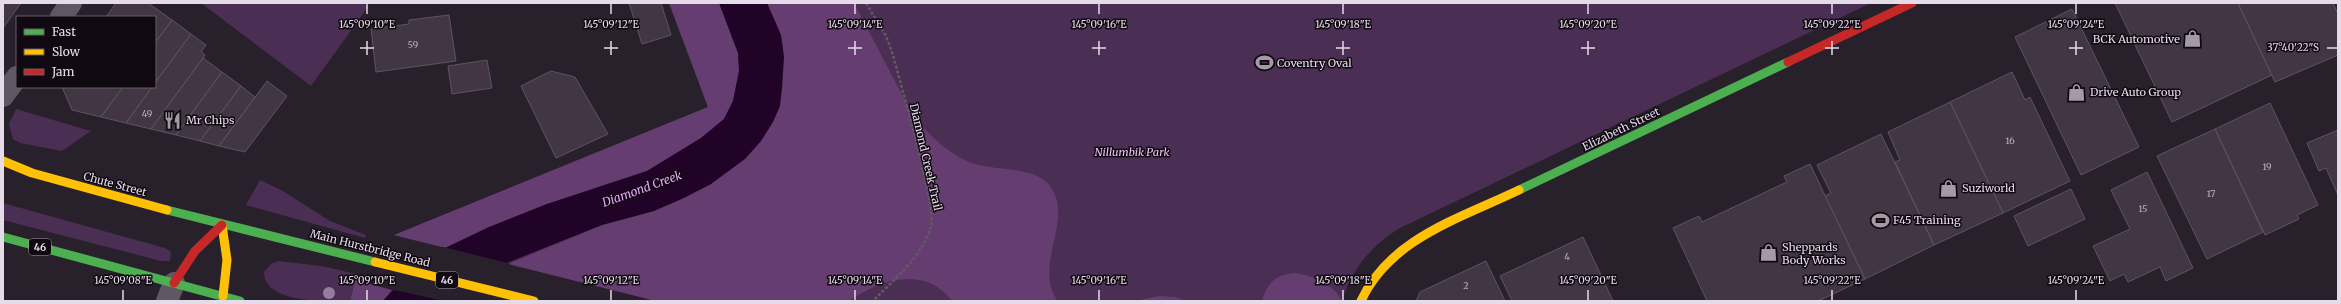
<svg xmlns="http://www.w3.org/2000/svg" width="2341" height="304" font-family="Merriweather,serif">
<rect width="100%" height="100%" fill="#28202a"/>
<g fill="#4b2e53">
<path d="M201,3H363L368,7L311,86Z"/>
<path d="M669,3H1871L1398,229C1370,247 1352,269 1342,301H656L394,235L708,107Z"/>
<path d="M16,109L91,131L62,151L20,143L13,139L9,124Z"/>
<path d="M260,180L283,191L330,221L366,235L365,238L246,205Z"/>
<path d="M3,203L165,248L171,252L170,261H161L3,220Z"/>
<path d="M278,261L322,266L356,274L350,301C327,301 264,304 264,272L271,264Z"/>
</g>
<g fill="#663d71">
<path d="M669,3H719L738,53L739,71L733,101L724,119L701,138L647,171L547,204L489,227L446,248L394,235L708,107Z"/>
<path d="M767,3H854L910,110C926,133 948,155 975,164C997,171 1035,166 1050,186C1075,219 1032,267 1058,301H952C925,265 880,279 849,301H656L508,264L602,225L654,211L711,184L784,57L781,35Z"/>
<path d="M1296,273C1315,277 1332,283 1342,301H1262C1267,282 1277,274 1296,273Z"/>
<path d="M355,280L392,290L383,301H350Z"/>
<path d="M1159,296L1175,297L1186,301H1135Z"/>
</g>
<path fill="#200327" d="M719,3H767L781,35L784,57L782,88L780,106L773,122L761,141L745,159L711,184L684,198L654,211L602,225L484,272L439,301H383L424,258L489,227L547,204L647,171L701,138L724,119L733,101L739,71L738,53Z"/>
<path fill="#28202a" d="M443,247L511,264L485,274L462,286L443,301L390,289L403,272L423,256Z"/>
<g fill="#423645" stroke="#5c555e">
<path d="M3,3H21L3,28Z"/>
<path d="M116,3H148L172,20L155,43V17H106Z"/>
<path d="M629,3H661L671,35L642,44Z"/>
<path d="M2115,3H2238L2272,75L2172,122Z"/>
<path d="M2238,3H2333L2338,14V55L2275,82Z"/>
<path d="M2072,9L2139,147L2081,175L2015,37Z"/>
<path d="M449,15L456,61L376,72L371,29L409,24V20Z"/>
<path d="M172,20L191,34L155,83V43Z"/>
<path d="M191,34L206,45L201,52L205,55L203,58L151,129L126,123L152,87H155V83Z"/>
<path d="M203,58L222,72L176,135L151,129Z"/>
<path d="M487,60L492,88L452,94L448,66Z"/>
<path d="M551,71L575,77L608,134L556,158L521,86Z"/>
<path d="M222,72L241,86L200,141L176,135Z"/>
<path d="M2012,72L2025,100L2030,97L2070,181L2003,213L1950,102Z"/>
<path d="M267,81L287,96L245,152L219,146Z"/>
<path d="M241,86L255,97L219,146L200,141Z"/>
<path d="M62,87H123L101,117L72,110Z"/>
<path d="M123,87H152L126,123L101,117Z"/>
<path d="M1950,102L2003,213L1934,245L1895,162L1900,160L1888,132Z"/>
<path d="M2270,103L2318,205L2297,215L2299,219L2265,235L2215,129Z"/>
<path d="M2215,129L2263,232L2207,259L2157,156Z"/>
<path d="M2338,130V195L2326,168L2319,171L2307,143Z"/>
<path d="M1881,134L1934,245L1865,279L1825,196L1831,193L1817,165Z"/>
<path d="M1810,164L1865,279L1818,301H1707L1673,228L1699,216L1702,222L1787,182L1784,176Z"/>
<path d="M2147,172L2193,268L2166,281L2160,267L2128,282L2124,274L2110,281L2093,246L2130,229L2111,190Z"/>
<path d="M2071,189L2085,219L2028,246L2014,216Z"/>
<path d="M1583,237L1613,301H1512L1500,276Z"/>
<path d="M1486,261L1505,301H1416L1420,292Z"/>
</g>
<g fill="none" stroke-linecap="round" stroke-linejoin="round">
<path stroke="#615a63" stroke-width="2.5" stroke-dasharray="3 2" stroke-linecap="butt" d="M866,3L886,36L893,55C900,82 937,209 931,227C922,257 894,279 873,301"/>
<g stroke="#5f5761" stroke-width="22">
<path d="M61,17L71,3"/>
<path d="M3,96L17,77"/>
<path d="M167,301L174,283"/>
</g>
<g stroke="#4caf50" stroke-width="9">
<path d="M1519,190L1788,62"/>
<path d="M167,210L375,262"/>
<path d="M3,237L240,301"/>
</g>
<g stroke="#ffc107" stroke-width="9">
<path d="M3,161L32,173L167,210"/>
<path d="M222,225L227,260L223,296"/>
<path d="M375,262L534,301"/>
<path d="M1361,301C1390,238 1461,218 1519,190"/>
</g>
<g stroke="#c62828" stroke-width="9">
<path d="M1788,62L1912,3"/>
<path d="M174,283L195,251L222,225"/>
</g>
</g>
<circle fill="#967c9d" cx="329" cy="293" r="6"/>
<path fill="none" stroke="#e6dbe9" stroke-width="1.5" d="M367,4V14M611,4V14M855,4V14M1099,4V14M1343,4V14M1588,4V14M1832,4V14M2076,4V14M367,41V55M611,41V55M855,41V55M1099,41V55M1343,41V55M1588,41V55M1832,41V55M2076,41V55M360,48H374M604,48H618M848,48H862M1092,48H1106M1336,48H1350M1581,48H1595M1825,48H1839M2069,48H2083M2327,48H2337M123,290V300M367,290V300M611,290V300M855,290V300M1099,290V300M1343,290V300M1588,290V300M1832,290V300M2076,290V300"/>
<defs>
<symbol id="shop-bare" viewBox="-9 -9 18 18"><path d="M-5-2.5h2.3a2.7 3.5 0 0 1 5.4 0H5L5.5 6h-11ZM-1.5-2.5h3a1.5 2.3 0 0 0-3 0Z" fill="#a49aa6" stroke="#100911" stroke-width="2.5" paint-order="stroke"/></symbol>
<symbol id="stadium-bare" viewBox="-9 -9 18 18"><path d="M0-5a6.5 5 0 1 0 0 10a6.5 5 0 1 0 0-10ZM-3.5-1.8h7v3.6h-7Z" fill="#a49aa6" stroke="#100911" stroke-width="2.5" paint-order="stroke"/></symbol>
<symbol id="restaurant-bare" viewBox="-9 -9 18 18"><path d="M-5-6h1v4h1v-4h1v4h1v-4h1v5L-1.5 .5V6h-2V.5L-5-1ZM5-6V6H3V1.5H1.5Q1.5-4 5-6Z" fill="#a49aa6" stroke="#100911" stroke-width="2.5" paint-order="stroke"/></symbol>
</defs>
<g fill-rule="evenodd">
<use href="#shop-bare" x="2180" y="26" width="25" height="25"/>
<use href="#stadium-bare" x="1252" y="50" width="25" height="25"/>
<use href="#shop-bare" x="2064" y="80" width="25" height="25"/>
<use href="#restaurant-bare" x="160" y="108" width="25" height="25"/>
<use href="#shop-bare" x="1936" y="176" width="25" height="25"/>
<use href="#stadium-bare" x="1868" y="208" width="25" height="25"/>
<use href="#shop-bare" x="1756" y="240" width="25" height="25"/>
</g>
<g text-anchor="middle" stroke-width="3" stroke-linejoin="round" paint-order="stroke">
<g font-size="9" fill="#bdb2c0">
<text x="413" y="48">59</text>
<text x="147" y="117">49</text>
<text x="2010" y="144">16</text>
<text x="2267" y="170">19</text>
<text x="2211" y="197">17</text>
<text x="2143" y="212">15</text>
<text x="1567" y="260">4</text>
<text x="1466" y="289">2</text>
</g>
<g fill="#100911" stroke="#a69ca8" stroke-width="1">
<rect x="29" y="239" width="22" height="16" rx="3"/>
<rect x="436" y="272" width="22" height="16" rx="3"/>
</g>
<g font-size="10" font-weight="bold" fill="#e6dbe9">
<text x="40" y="251">46</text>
<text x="447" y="284">46</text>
</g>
<g font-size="11" fill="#e6dbe9" stroke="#100911" text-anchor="start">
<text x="2180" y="43" text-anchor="end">BCK Automotive</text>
<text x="1277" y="67">Coventry Oval</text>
<text x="2090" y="96">Drive Auto Group</text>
<text x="186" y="124">Mr Chips</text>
<text x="1962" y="192">Suziworld</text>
<text x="1893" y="224">F45 Training</text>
<text x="1782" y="251">Sheppards<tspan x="1782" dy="13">Body Works</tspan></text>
</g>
<g font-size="11" fill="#e6dbe9" stroke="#100911">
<text transform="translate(1621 129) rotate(-26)" y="4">Elizabeth Street</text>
<text transform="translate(926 157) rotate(77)" y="4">Diamond Creek Trail</text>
<text transform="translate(115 184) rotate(15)" y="4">Chute Street</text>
<text transform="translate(370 248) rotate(14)" y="4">Main Hurstbridge Road</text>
</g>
<g font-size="11" font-style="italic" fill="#f0c7fb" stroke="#100911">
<text x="1132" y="156">Nillumbik Park</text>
</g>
<g font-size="12" font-style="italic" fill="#eca8fe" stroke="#100911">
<text transform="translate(642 189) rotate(-20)" y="4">Diamond Creek</text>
</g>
</g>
<g font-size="10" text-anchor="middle" fill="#e6dbe9" stroke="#100911" stroke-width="3" stroke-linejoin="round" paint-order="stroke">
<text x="367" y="28">145°09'10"E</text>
<text x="611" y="28">145°09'12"E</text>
<text x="855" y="28">145°09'14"E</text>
<text x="1099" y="28">145°09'16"E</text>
<text x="1343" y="28">145°09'18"E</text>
<text x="1588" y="28">145°09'20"E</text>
<text x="1832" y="28">145°09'22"E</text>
<text x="2076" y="28">145°09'24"E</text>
<text x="2293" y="51">37°40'22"S</text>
<text x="123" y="284">145°09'08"E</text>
<text x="367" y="284">145°09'10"E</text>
<text x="611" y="284">145°09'12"E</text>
<text x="855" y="284">145°09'14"E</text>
<text x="1099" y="284">145°09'16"E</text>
<text x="1343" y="284">145°09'18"E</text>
<text x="1588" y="284">145°09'20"E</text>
<text x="1832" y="284">145°09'22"E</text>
<text x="2076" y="284">145°09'24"E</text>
</g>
<rect width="2341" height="304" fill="none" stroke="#e6dbe9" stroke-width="8"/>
<rect x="16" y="16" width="140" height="72" fill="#100911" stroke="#665d67"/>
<rect x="24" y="29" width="20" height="6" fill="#4caf50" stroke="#665d67"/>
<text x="52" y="36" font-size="12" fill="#e6dbe9">Fast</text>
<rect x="24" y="49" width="20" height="6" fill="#ffc107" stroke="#665d67"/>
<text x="52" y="56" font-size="12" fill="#e6dbe9">Slow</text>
<rect x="24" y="69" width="20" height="6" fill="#c62828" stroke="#665d67"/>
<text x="52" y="76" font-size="12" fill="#e6dbe9">Jam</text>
</svg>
